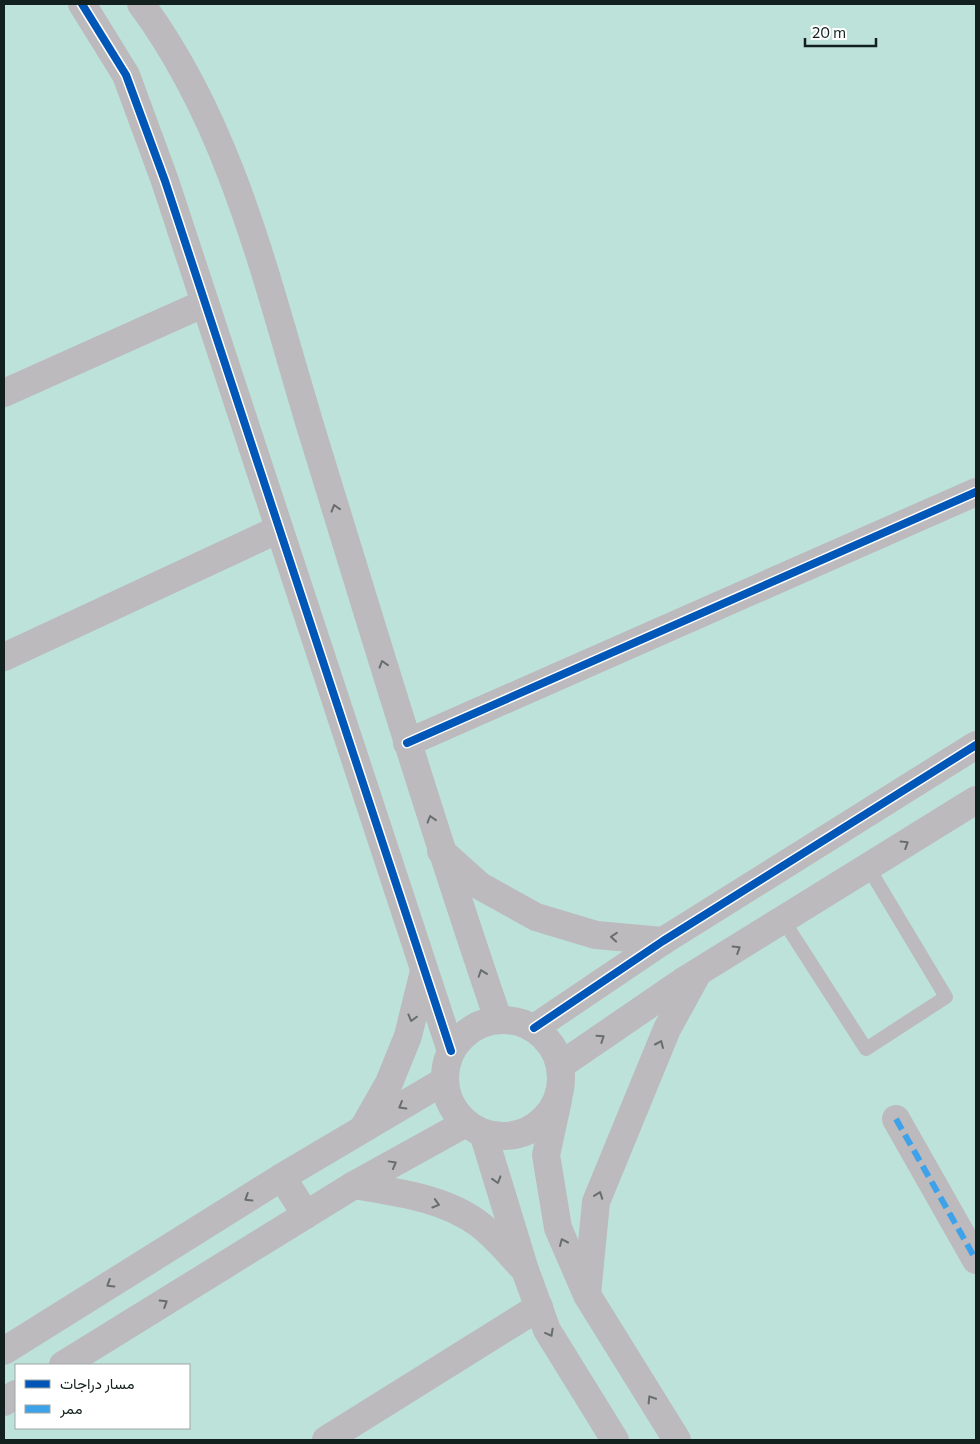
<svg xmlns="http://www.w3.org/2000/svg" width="980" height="1444" font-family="Commissioner,Vazirmatn,sans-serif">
<rect width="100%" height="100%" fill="#dbefea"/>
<path fill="#bde2da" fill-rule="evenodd" d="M4,4H976V1440H4ZM16,1365H189V1428H16Z"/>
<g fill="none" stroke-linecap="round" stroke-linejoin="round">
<path stroke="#bcbabc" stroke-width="14" d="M783,920L866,1049L946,997L868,867"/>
<g stroke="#bcbabc" stroke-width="28">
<path d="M4,393L205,303"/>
<path d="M4,657L279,529"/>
<path d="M407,743L976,492"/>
<path d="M896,1119L976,1260"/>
<path d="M326,1440L539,1307"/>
</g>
<g stroke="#bcbabc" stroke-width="28">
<path d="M82,4L126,75L165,181L451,1051"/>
<path d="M141,4C234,129 268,288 313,435C373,630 432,826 498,1019"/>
<path d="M441,851L480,886L536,917L596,935L663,941"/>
<circle cx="503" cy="1078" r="58"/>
<path d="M534,1028L663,941L976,745"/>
<path d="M561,1065L682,982L976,800"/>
<path d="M558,1100L546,1155L558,1228L587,1295L677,1440"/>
<path d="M364,1127L389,1083L408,1036L424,971"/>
<path d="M483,1133L525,1270L547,1330L615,1440"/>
<path d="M282,1177L306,1215"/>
<path d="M354,1185C396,1192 445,1198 479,1224C495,1236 509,1253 523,1268"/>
<path d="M587,1294L596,1202L667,1029L696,976"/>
<path d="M4,1351L282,1177L444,1081"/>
<path d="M63,1365L354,1185L466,1123"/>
<path d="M4,1402L16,1394"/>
</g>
<path stroke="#3da2ea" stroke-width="6" stroke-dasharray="12 6" stroke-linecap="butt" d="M896,1119L976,1260"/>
<defs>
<g id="cycleway">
<path d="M82,4L126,75L165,181L451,1051"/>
<path d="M407,743L976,492"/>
<path d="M534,1028L663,941L976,745"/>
</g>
</defs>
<use href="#cycleway" stroke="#fff" stroke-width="11"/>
<use href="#cycleway" stroke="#0057b8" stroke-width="8"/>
</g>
<defs><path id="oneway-chevron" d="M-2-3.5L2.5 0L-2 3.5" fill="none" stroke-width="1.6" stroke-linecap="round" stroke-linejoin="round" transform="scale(1.25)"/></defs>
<g stroke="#686e6d">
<use href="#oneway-chevron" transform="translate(335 508) rotate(-107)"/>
<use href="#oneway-chevron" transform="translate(383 664) rotate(-107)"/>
<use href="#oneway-chevron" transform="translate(431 819) rotate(-107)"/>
<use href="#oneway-chevron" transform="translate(905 844) rotate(-32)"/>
<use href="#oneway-chevron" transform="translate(614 937) rotate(-175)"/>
<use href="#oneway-chevron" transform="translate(737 949) rotate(-32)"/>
<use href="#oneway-chevron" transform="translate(482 973) rotate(-109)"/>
<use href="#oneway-chevron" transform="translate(412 1018) rotate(105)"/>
<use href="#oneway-chevron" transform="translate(601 1038) rotate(-34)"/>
<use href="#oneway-chevron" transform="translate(660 1044) rotate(-66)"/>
<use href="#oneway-chevron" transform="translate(402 1106) rotate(150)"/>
<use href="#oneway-chevron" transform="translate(393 1164) rotate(-29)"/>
<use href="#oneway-chevron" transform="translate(497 1180) rotate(73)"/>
<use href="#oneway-chevron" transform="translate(599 1195) rotate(-70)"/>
<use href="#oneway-chevron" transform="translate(248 1198) rotate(148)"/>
<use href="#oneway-chevron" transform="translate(436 1204) rotate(17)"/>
<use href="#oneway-chevron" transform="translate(563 1242) rotate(-114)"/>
<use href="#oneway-chevron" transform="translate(110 1284) rotate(148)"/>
<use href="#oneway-chevron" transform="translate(164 1303) rotate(-32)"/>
<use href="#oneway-chevron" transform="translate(550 1333) rotate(61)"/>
<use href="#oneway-chevron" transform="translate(651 1399) rotate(-122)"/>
</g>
<rect width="980" height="1444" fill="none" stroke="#13211e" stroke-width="10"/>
<rect x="15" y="1364" width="175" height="65" fill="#ffffff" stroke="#a1a6a5"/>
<rect x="25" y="1380" width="25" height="8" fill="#0057b8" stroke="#a1a6a5"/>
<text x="60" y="1389" font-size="15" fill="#13211e">مسار دراجات</text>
<rect x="25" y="1405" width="25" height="8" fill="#3da2ea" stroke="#a1a6a5"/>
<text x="60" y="1414" font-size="15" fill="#13211e">ممر</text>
<path d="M805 38v8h71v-8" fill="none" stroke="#13211e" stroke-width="2.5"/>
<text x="812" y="38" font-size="15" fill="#13211e" stroke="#ffffff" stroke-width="4" paint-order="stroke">20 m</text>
</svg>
